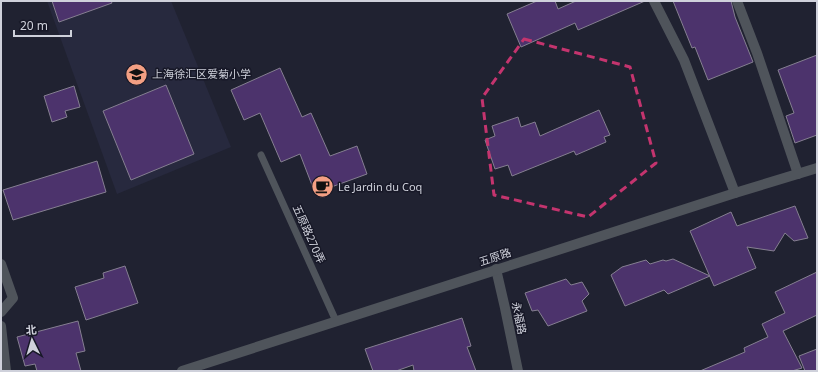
<svg xmlns="http://www.w3.org/2000/svg" width="818" height="372" font-family="'Noto Sans','Noto Sans SC',sans-serif">
<rect width="100%" height="100%" fill="#202231"/>
<path fill="#27293e" d="M47,1H171L231,147L117,194Z"/>
<g fill="#4c336c" stroke="#857f91">
<path d="M52,1H111L112,3L59,22Z"/>
<path d="M537,1H555L558,9L576,1H645L578,30L575,23L521,47L507,14Z"/>
<path d="M673,1H731L735,17L753,62L708,80L695,47L692,48Z"/>
<path d="M817,55V135L795,143L786,116L794,113L778,70Z"/>
<path d="M280,68L302,117L311,113L330,156L357,146L367,174L315,193L300,154L281,162L260,113L244,120L231,90Z"/>
<path d="M166,85L194,154L131,180L103,111Z"/>
<path d="M74,86L80,107L65,111L67,117L52,122L44,96Z"/>
<path d="M599,110L610,135L604,137L606,142L576,155L574,151L512,176L508,165L495,169L485,140L495,136L492,126L518,117L521,127L535,122L540,136Z"/>
<path d="M97,161L106,192L13,220L3,190Z"/>
<path d="M795,206L808,238L794,241L785,233L774,251L747,247L756,268L714,286L690,231L731,212L737,226Z"/>
<path d="M673,259L710,276L668,294L664,290L625,306L611,275L622,267L646,260L650,264L663,260L666,261Z"/>
<path d="M125,266L138,303L86,320L75,287L104,278L103,273Z"/>
<path d="M817,272V315L783,331L802,368L792,371H700L745,352L744,348L768,337L762,324L785,313L775,292Z"/>
<path d="M566,279L571,285L582,282L589,294L582,301L587,311L548,326L538,310L532,311L525,293Z"/>
<path d="M462,318L471,346L467,347L476,371H414L413,365L396,371H373L365,349Z"/>
<path d="M78,321L85,351L76,353L81,371H37L35,364L25,366L17,337Z"/>
<path d="M817,349V371H805L799,356Z"/>
</g>
<g fill="none" stroke-linecap="round" stroke-linejoin="round">
<path stroke="#4f545b" stroke-width="7" d="M261,155L336,321"/>
<g stroke="#4f545b" stroke-width="10">
<path d="M654,1L684,60L735,193"/>
<path d="M737,1L757,53L798,174"/>
<path d="M1,264L13,298L1,312"/>
<path d="M496,269L505,308L518,371"/>
<path d="M1,326L6,371"/>
<path d="M182,371L735,193L817,168"/>
</g>
</g>
<path fill="none" stroke="#c4346e" stroke-width="3" stroke-dasharray="8 5" stroke-linejoin="round" d="M524,39L630,67L656,163L588,217L494,195L482,98Z"/>
<defs>
<symbol id="school-disc" viewBox="-11 -11 22 22"><circle r="9.5" fill="#f39f83" stroke="#171827"/><path d="M0-5L7-2L0 1L-7-2ZM-4 1L0 2.5L4 1V4Q0 6-4 4Z" fill="#111"/></symbol>
<symbol id="cafe-disc" viewBox="-11 -11 22 22"><circle r="9.5" fill="#f39f83" stroke="#171827"/><path d="M-5.5-4.5H6V0H3Q3 3.5 0 3.5H-2.5Q-5.5 3.5-5.5 0ZM3-3.2v2h1.7v-2ZM-6 4.5H4V6H-6Z" fill="#111"/></symbol>
</defs>
<g fill-rule="evenodd">
<use href="#school-disc" x="124" y="62" width="25" height="25"/>
<use href="#cafe-disc" x="310" y="174" width="25" height="25"/>
</g>
<g text-anchor="middle" stroke-width="3" stroke-linejoin="round" paint-order="stroke">
<g font-size="11" fill="#cfd1db" stroke="#171827" text-anchor="start">
<text x="152" y="78">上海徐汇区爱菊小学</text>
<text x="338" y="191">Le Jardin du Coq</text>
</g>
<g font-size="11" fill="#cfd1db" stroke="#171827">
<text transform="translate(309 234) rotate(66)" y="4">五原路270弄</text>
<text transform="translate(495 257) rotate(-18)" y="4">五原路</text>
<text transform="translate(519 318) rotate(78)" y="4">永福路</text>
</g>
</g>
<rect width="818" height="372" fill="none" stroke="#cfd1db" stroke-width="4"/>
<g transform="translate(32 340) rotate(355)" stroke="#171827" stroke-width="3" paint-order="stroke">
<path d="M0-3L7 15L0 10L-7 15Z" fill="#cfd1db"/>
<text y="-6" font-size="11" font-weight="bold" text-anchor="middle" fill="#cfd1db">北</text>
</g>
<path d="M14 30v6h57v-6" fill="none" stroke="#cfd1db" stroke-width="2"/>
<text x="20" y="30" font-size="12" fill="#cfd1db" stroke="#171827" stroke-width="3" paint-order="stroke">20 m</text>
</svg>
